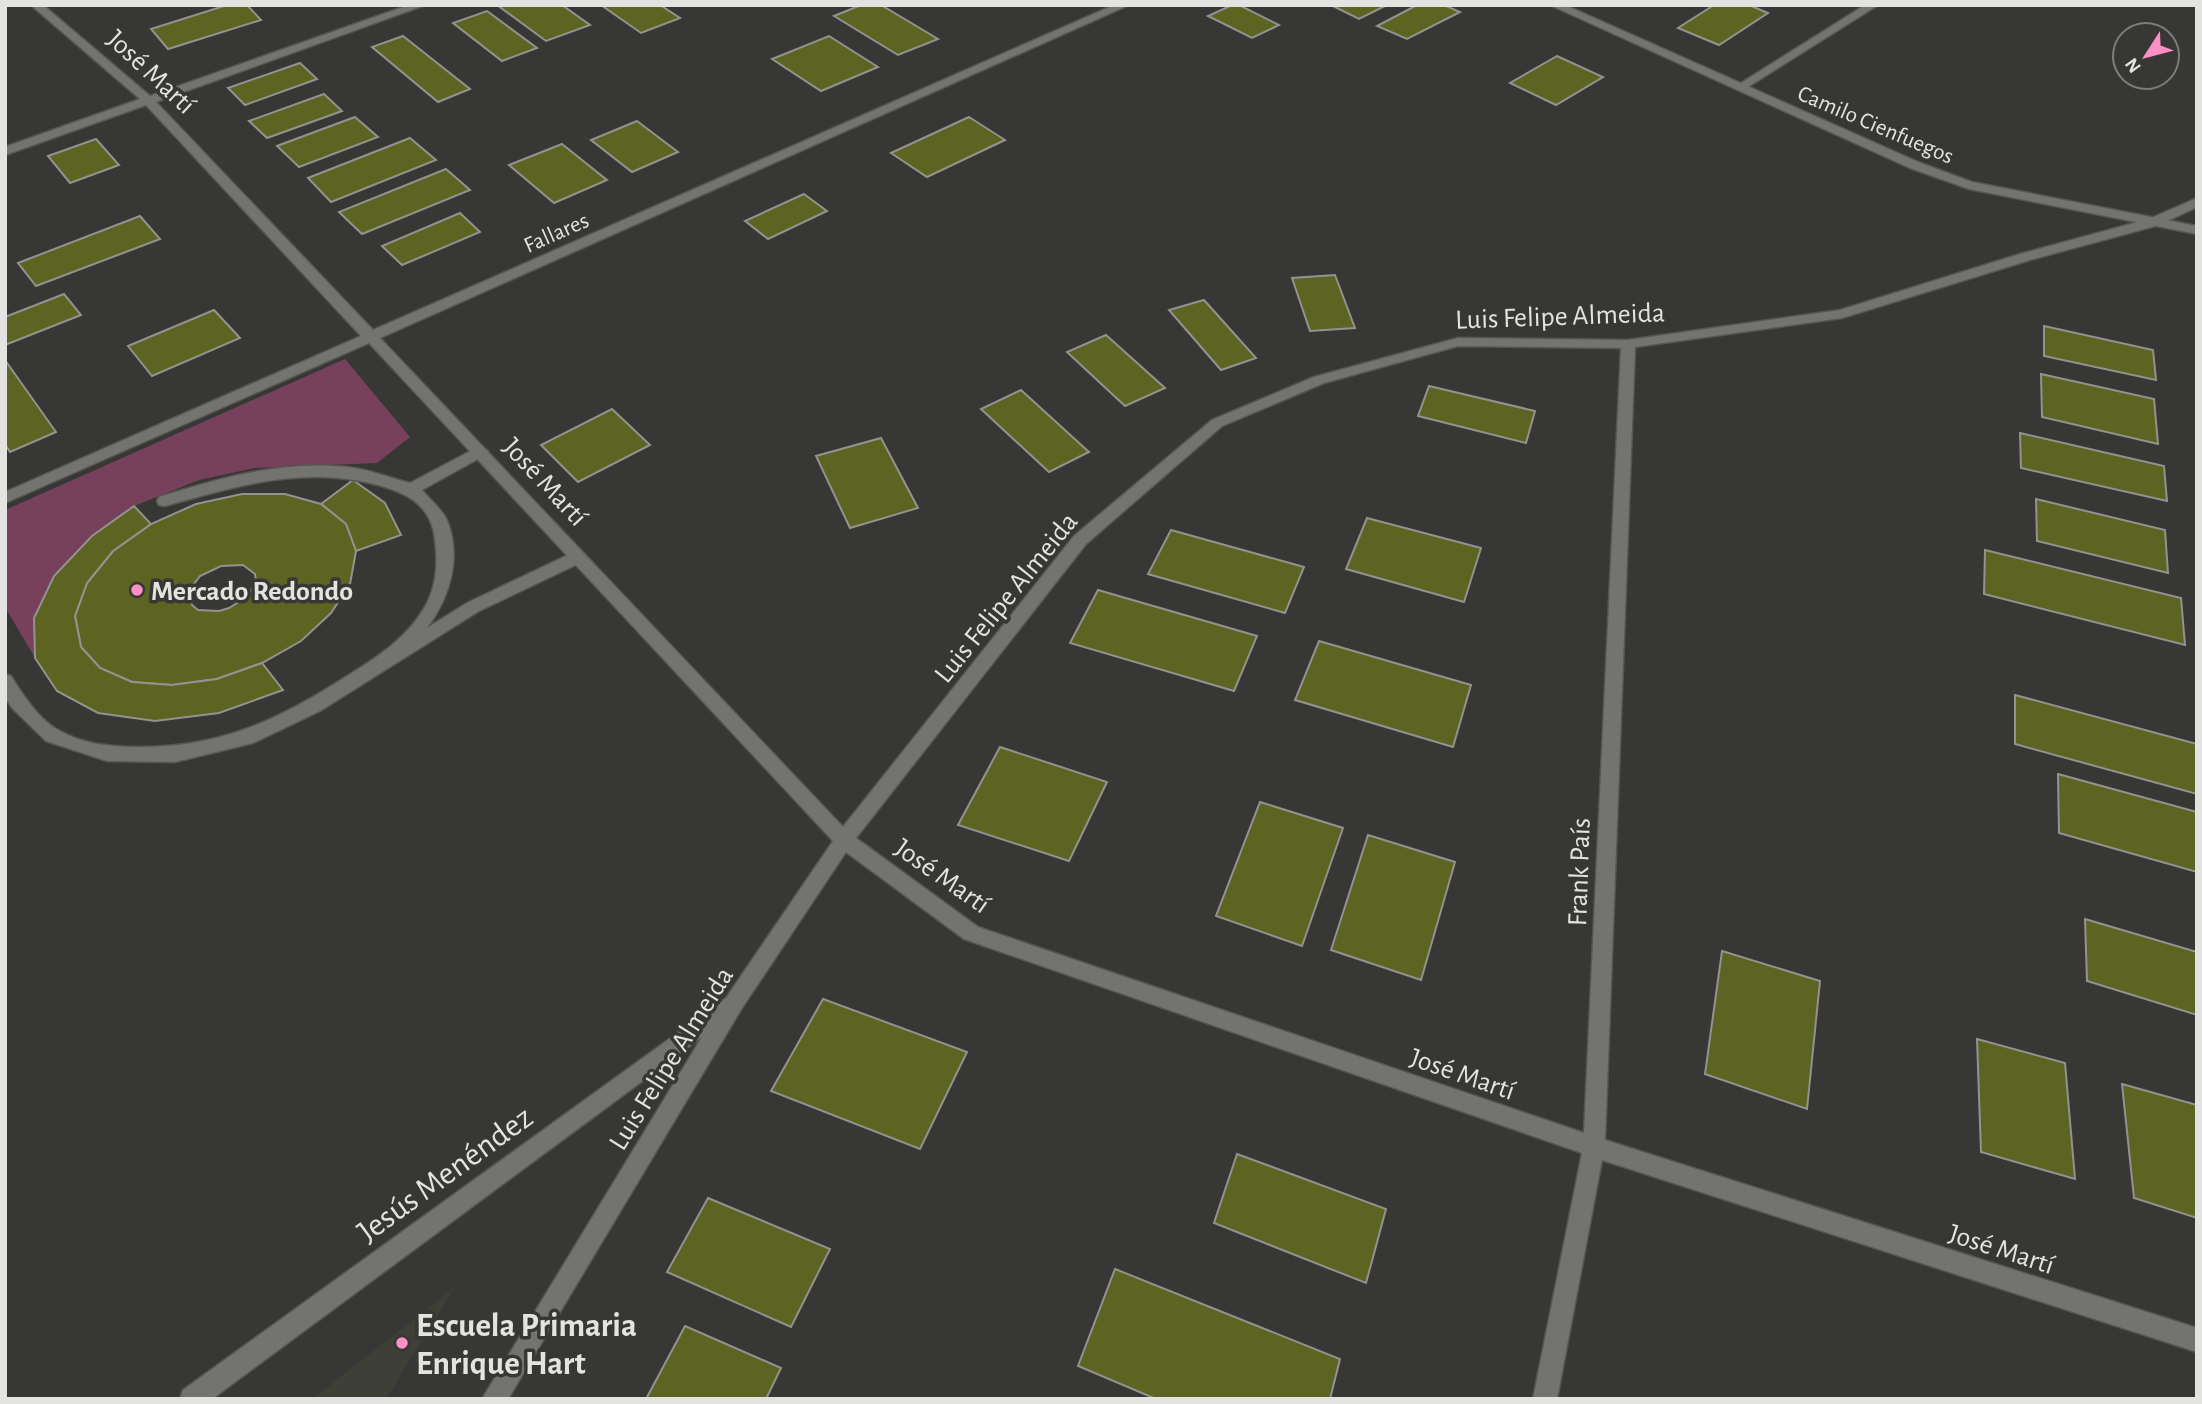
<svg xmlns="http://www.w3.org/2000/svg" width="2202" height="1404" font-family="'Alegreya Sans',sans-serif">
<rect width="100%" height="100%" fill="#373735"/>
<path fill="#3e3f37" d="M455,1287L386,1399H312Z"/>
<path fill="#78415b" d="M345,359L410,437L377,463L255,468L199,480L134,506L92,536L54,576L34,618L35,658L5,607V510Z"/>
<g fill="#5d6421" stroke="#929390" stroke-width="2" fill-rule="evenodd">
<path d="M227,5H247L261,20L168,49L151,29Z"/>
<path d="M497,5H562L590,25L546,41Z"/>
<path d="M601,5H660L680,18L641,33Z"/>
<path d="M861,5H881L938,39L898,55L834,16Z"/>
<path d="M1232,5H1239L1279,25L1252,38L1208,16Z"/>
<path d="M1331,5H1379L1383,7L1359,19Z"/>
<path d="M1417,5H1444L1460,12L1407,39L1377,26Z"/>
<path d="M1714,5H1749L1768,13L1719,45L1678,28Z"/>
<path d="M487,11L537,48L502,61L453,23Z"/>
<path d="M403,36L470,89L438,102L372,47Z"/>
<path d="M829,36L878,67L821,91L772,59Z"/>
<path d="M1557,56L1603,77L1556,105L1510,83Z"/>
<path d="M300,63L317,79L245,105L228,88Z"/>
<path d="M324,94L342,111L267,138L249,121Z"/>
<path d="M355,117L378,137L299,167L277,146Z"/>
<path d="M969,117L1005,140L927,177L891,153Z"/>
<path d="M637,121L678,152L632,172L591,140Z"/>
<path d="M410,138L436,160L331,202L308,178Z"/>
<path d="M96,139L119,165L70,183L48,156Z"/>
<path d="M562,144L607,180L554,203L509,165Z"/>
<path d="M446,169L470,190L362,234L339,212Z"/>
<path d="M804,194L827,211L768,239L745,221Z"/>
<path d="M460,213L480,232L402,265L382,246Z"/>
<path d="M140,216L160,239L36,286L18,263Z"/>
<path d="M1335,275L1355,328L1310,331L1292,278Z"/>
<path d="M64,294L81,315L5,345V317Z"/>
<path d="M1204,300L1256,358L1221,370L1169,310Z"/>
<path d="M214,310L240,338L152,376L128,346Z"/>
<path d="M2044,326L2153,350L2156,380L2044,356Z"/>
<path d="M1106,335L1165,388L1125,406L1067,352Z"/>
<path d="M5,360L56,432L10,452L5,444Z"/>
<path d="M2041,374L2154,399L2158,444L2042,417Z"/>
<path d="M1429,386L1535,411L1526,443L1418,416Z"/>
<path d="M1021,390L1089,452L1049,472L981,409Z"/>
<path d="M612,409L650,445L578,482L541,445Z"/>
<path d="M2020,433L2164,466L2167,501L2021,468Z"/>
<path d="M881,438L918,508L850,528L816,456Z"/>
<path d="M353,480L385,503L401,535L356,551L346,524L321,504Z"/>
<path d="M242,494H285L321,504L346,524L356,551L350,584L331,613L301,641L262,663L217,679L172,685L132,682L100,668L81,647L75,616L87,583L113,551L151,524L196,504ZM243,565L255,574L256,581L248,596L229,608L219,611L198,610L192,605L188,592L200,576L221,566Z"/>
<path d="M2036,499L2165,530L2168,573L2037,541Z"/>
<path d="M134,506L151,524L113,551L87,583L75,616L81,647L100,668L132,682L172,685L217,679L262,663L283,690L219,713L155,721L98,713L57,691L35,658L34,618L54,576L92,536Z"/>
<path d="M1367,518L1481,548L1464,602L1346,569Z"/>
<path d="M1171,530L1304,567L1285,613L1148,574Z"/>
<path d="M1985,550L2181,598L2185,645L1984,594Z"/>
<path d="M1098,590L1257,636L1234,691L1070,643Z"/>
<path d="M1319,641L1471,685L1453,747L1295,700Z"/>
<path d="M2015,695L2197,744V794L2015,744Z"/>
<path d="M1000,747L1107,782L1069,861L958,825Z"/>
<path d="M2058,774L2197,812V872L2059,833Z"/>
<path d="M1260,802L1343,828L1302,946L1216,916Z"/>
<path d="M1368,835L1455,862L1421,980L1331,950Z"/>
<path d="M2085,919L2197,952V1015L2087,981Z"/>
<path d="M1722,951L1820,981L1807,1109L1705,1074Z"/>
<path d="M823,999L967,1052L920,1149L771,1091Z"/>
<path d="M1977,1039L2065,1063L2075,1179L1981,1152Z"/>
<path d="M2122,1084L2197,1105V1218L2134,1198Z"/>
<path d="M1237,1154L1386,1209L1366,1283L1214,1223Z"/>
<path d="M708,1198L830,1249L791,1327L667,1272Z"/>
<path d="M1115,1269L1340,1359L1330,1399H1156L1078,1366Z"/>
<path d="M685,1326L781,1368L766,1399H646Z"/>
</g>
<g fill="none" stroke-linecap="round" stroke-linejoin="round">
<defs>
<path id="service" d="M480,446L488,451L485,455L422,490C429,499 442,509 447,520C462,557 450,597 427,628L467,603L572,553H584L586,557L584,561L479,611L320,711L253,743L175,762L107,761L46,741L12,708L5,697V674L11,676C22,694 41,722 60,731C83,744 111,747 137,747C219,748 276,721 344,678C376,658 407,639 426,605C438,582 438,558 434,533C428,503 404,492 378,485C303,465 237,486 165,506L159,505L157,501L159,497C220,478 283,460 347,467C368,469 390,478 410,483Z"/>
<g id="minor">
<path d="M31,5H43L150,96L409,5H425L156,102L373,330L1114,5H1129L380,338L843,827L1074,536L1212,420L1314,377L1458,338L1628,340L1840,310L2020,254L2149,219L2197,198V207L2159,225L2030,260L1842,318L1635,347L1605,1140L2197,1328V1352L1602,1160L1557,1399H1533L1582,1153L964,939L846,852L742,1008L508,1399H482L702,1037L212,1399H180L183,1390L726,998L833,841L369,343L5,503V492L361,336L146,105L5,155V147L140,99ZM1458,346L1621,348L1584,1133L978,927L856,838L1086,544L1222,426L1324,383Z"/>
<path d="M1865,5H1878L1743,90L1733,88Z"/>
</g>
<path id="tertiary" d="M1550,5H1565L1918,162L1972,182L2197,226V234L1969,189L1910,168Z"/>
</defs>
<use href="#service" stroke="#555553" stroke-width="3"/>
<use href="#minor" stroke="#555553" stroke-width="3"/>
<use href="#tertiary" stroke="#555553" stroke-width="3"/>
<use href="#service" fill="#737370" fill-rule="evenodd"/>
<use href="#minor" fill="#737370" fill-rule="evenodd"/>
<use href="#tertiary" fill="#737370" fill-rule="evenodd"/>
</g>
<g fill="#fc8fc3" stroke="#373735" stroke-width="2.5">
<circle cx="137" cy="590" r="7"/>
<circle cx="402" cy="1343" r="7"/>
</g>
<g text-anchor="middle" stroke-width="7" stroke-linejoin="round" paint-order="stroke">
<g font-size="23" fill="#e3e3e1" stroke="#373735">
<text transform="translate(1876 124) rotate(23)" y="8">Camilo Cienfuegos</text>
<text transform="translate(556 232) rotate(-24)" y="8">Fallares</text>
</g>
<g font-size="28" fill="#e3e3e1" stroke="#373735">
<text transform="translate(152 71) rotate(43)" y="10">José Martí</text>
<text transform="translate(1560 315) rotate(-2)" y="10">Luis Felipe Almeida</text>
<text transform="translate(546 481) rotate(47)" y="10">José Martí</text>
<text transform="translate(1005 597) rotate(-51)" y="10">Luis Felipe Almeida</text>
<text transform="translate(1578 872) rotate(-88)" y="10">Frank País</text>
<text transform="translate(943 875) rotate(35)" y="10">José Martí</text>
<text transform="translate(670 1058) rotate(-58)" y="10">Luis Felipe Almeida</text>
<text transform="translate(1463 1073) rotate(19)" y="10">José Martí</text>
<text transform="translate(2002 1248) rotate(18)" y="10">José Martí</text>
</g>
<g font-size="28" font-weight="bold" fill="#e3e3e1" stroke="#373735" text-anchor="start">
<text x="151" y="600">Mercado Redondo</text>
</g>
<g font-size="33" fill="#e3e3e1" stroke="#373735">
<text transform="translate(444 1173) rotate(-36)" y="12">Jesús Menéndez</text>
</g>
<g font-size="33" font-weight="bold" fill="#e3e3e1" stroke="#373735" text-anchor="start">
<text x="416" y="1336">Escuela Primaria<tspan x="416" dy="38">Enrique Hart</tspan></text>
</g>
</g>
<rect width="2202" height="1404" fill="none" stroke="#e3e3e1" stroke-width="14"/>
<g transform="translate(2146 56) rotate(234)"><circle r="33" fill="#373735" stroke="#7c7c7a" stroke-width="2"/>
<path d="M0-5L12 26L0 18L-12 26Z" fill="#fc8fc3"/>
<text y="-10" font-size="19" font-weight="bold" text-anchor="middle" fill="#e3e3e1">N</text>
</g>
</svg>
